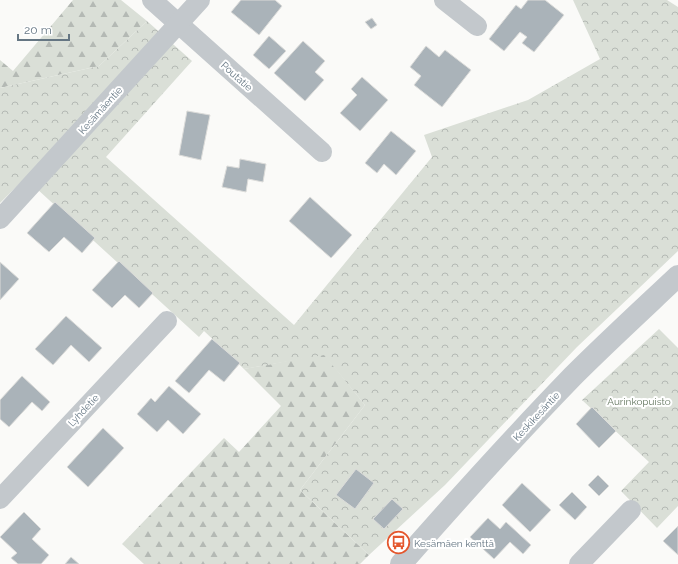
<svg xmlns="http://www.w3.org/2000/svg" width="678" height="564" font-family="Raleway,sans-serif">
<defs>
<pattern id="forest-firs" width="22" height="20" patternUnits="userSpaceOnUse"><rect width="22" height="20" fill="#dadfd7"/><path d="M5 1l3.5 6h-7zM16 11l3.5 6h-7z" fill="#b4b9b4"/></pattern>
<pattern id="park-crowns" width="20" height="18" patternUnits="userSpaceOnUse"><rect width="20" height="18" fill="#dadfd7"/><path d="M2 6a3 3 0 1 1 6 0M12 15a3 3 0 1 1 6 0" fill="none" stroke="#b4b9b4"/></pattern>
</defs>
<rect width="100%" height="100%" fill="#fafaf8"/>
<g fill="url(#forest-firs)">
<path d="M73,0H121L147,21L99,66L0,88V60L13,71Z"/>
<path d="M324,354L365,405L300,490L369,555L360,564H144L122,544L224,438L239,452L281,406L244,369Z"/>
</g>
<g fill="url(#park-crowns)">
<path d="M573,0H667L678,7V251L577,347L445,485L369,555L300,490L365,405L324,355L244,369L204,331L199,337L25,178L0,203V88L99,66L147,21L192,61L106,157L294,325L432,157L424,135L528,100L600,59Z"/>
<path d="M659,329L678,348V506L657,528L621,491L649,462L582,400Z"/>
</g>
<g fill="#aab3b9" stroke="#dcdcda">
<path d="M241,0H275L282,6L259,35L231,12Z"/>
<path d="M528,0H545L564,15L534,52L522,43L527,37L520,32L504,51L489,39L516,5L521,9Z"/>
<path d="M372,18L377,25L371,29L365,22Z"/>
<path d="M269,36L286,51L269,69L253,55Z"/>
<path d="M303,41L325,61L315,72L324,80L305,101L274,73Z"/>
<path d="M426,46L439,57L445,50L471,70L442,107L414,85L421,76L410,67Z"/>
<path d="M362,77L388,100L360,131L340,113L357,95L351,89Z"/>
<path d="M187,111L210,115L201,160L179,155Z"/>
<path d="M391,131L416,151L396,175L384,164L377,173L365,163Z"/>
<path d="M240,159L266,164L263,182L248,179L246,192L222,187L227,166L239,168Z"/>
<path d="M310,197L352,235L331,258L289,221Z"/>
<path d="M55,202L95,238L82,253L64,237L49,252L27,233Z"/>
<path d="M119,261L153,293L139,308L125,295L112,308L92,290Z"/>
<path d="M0,262L19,279L0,300Z"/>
<path d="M66,316L102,348L89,362L71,345L53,365L35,349Z"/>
<path d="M212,339L240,363L224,382L209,370L189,393L175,381Z"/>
<path d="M22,376L50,402L42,411L32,402L9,427L0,419V400Z"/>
<path d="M169,386L201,414L183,434L168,420L157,432L137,414L151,398L155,402Z"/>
<path d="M592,407L616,431L599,448L576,424Z"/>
<path d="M103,428L124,448L88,487L67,467Z"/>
<path d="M356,469L374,483L355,509L336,495Z"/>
<path d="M598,475L609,486L599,496L588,485Z"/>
<path d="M522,483L551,510L530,532L502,505Z"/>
<path d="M572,492L587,507L575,520L559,505Z"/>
<path d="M392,499L403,509L384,529L373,519Z"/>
<path d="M24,512L41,529L32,539L49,555L41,564H18L11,558L17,553L0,537Z"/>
<path d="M488,518L500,529L506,522L531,545L523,554L510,542L494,559L470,537Z"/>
<path d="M678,526V555L663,541Z"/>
<path d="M71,557L79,564H65Z"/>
</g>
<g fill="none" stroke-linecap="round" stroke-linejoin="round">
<g stroke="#c3c8cc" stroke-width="20">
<path d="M152,0L322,152"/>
<path d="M444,0L477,26"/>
<path d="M0,219L200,0"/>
<path d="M0,499L167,321"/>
<path d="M579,564L631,510"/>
</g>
<path stroke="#c3c8cc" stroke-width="22" d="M401,564C457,500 514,437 573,376C607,342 643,309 678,276"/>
</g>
<defs>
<symbol id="bus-ring" viewBox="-11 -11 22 22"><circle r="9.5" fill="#fff" stroke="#e4572e" stroke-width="1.5"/><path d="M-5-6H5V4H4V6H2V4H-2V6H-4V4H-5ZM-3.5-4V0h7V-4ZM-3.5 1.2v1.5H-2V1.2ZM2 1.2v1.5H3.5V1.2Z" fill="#e4572e"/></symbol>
</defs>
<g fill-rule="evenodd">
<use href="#bus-ring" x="386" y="530" width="25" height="25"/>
</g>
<g text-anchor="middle" stroke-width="4" stroke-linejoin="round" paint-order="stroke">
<g font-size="10" fill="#657683" stroke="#fff">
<text transform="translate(237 76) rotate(42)" y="4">Poutatie</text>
<text transform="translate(100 110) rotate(-48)" y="4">Kesämäentie</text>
<text transform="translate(83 410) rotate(-47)" y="4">Lyhdetie</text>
<text transform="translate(536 416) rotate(-47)" y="4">Keskikesäntie</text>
</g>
<g font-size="10" fill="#687a64" stroke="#fff">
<text x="639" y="405">Aurinkopuisto</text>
</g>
<g font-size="10" fill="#657683" stroke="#fff" text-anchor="start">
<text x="414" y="547">Kesämäen kenttä</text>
</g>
</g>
<path d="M18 34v6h51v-6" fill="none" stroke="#657683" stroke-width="2"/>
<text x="24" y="34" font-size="12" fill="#657683" stroke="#ffffff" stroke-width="3" paint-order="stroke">20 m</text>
</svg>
